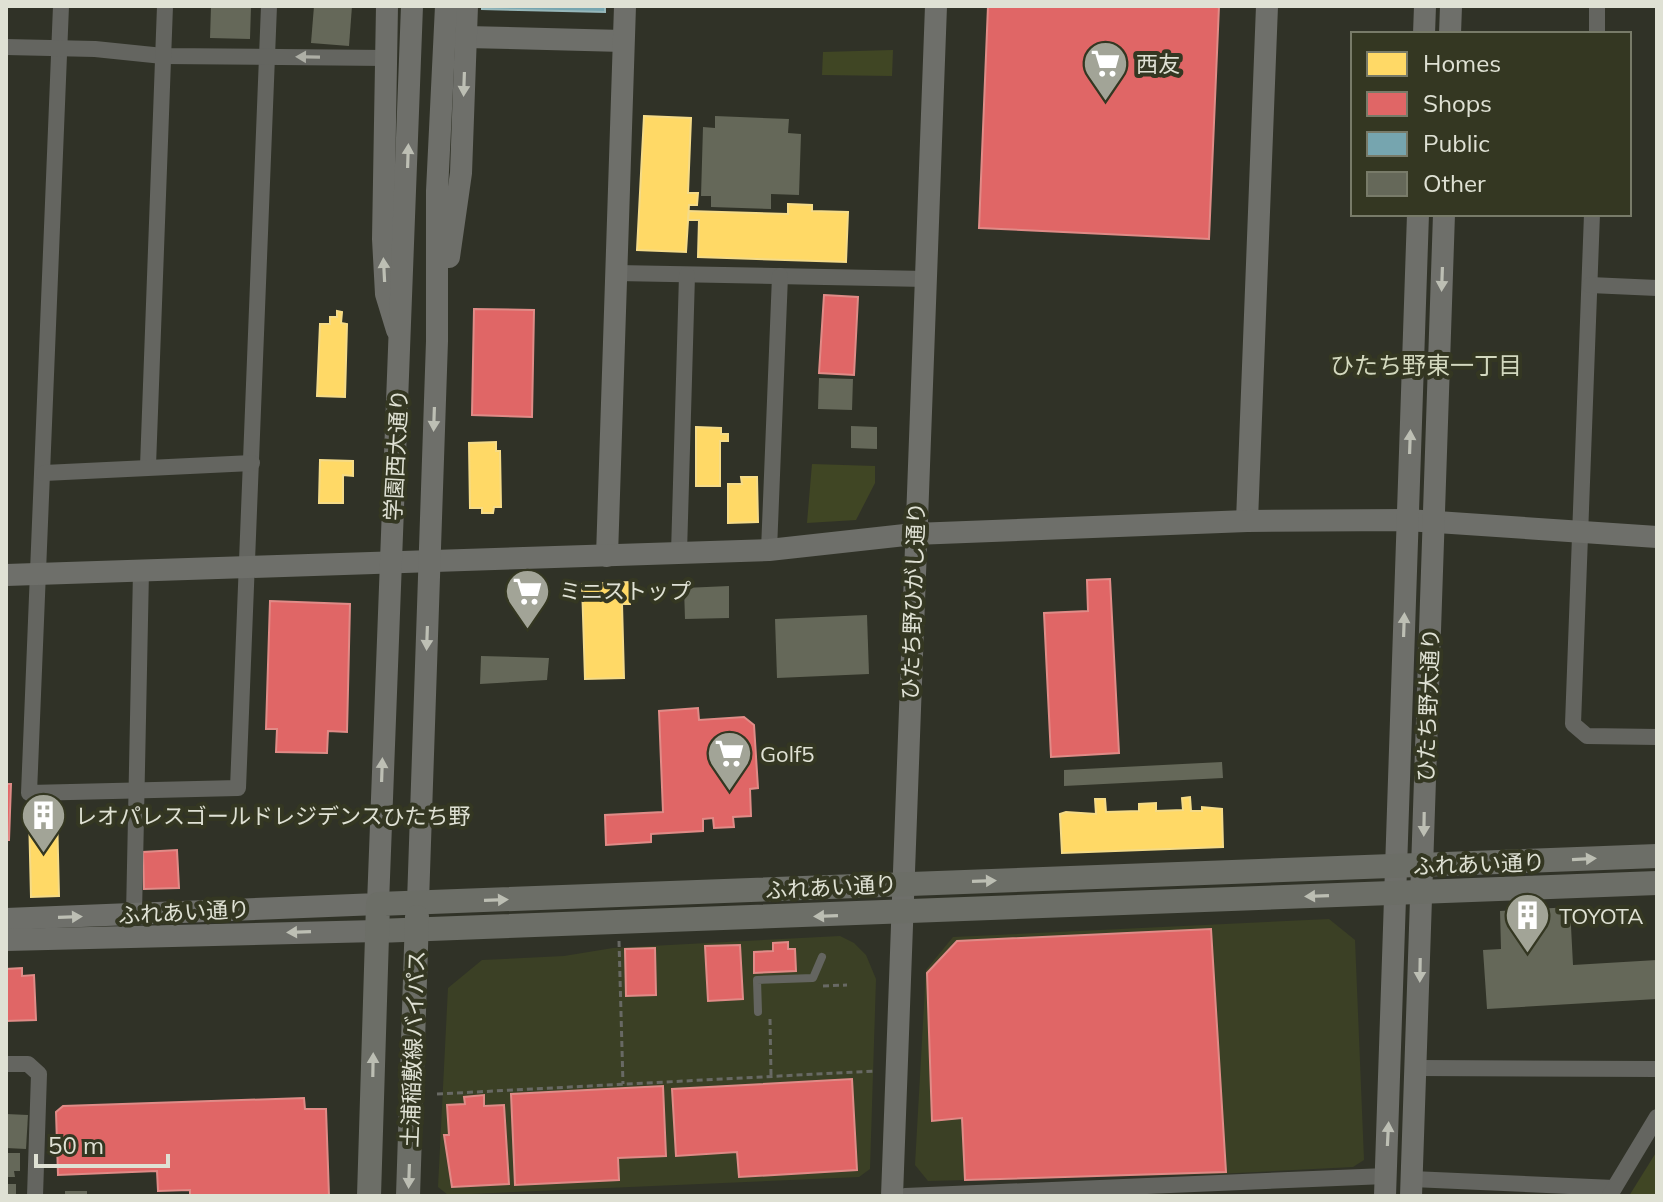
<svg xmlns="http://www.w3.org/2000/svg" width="1663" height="1202" font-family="Mulish,'Noto Sans JP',sans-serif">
<rect width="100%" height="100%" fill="#303227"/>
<g fill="#3b4025">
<path d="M1329,919L1355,940L1364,1160L1353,1167L1217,1174L928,1181L915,1165L926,970L953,937Z"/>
<path d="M840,936L854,943L866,955L876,979L870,1169L859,1177L448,1195L438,1187L448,988L482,960L564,956L613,948Z"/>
</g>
<g fill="#404624">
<path d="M893,50L892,76L822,75L823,52Z"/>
<path d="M812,464L875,466V483L856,520L807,523Z"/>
<path d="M1657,1151V1196H1629Z"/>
</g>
<g fill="#ffd966" stroke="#f5db87" stroke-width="2">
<path d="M644,116L691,118L688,193H698L697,205H689L686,252L637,250Z"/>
<path d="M788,204L812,205V211L848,212L846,262L698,257L699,220H688L689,211L788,214Z"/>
<path d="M337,311L342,312L341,323L347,324L345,397L317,396L320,324H330V317H337Z"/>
<path d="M696,427L721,428V434H728V441H720V486H696Z"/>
<path d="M496,442V451H500L501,507H494L493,513H482V508H470L469,443Z"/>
<path d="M320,460L353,461V476L343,475V503H319Z"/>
<path d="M741,477H757L758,522L728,523V484H742Z"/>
<path d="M630,582V604H622L624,678L585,679L582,584Z"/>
<path d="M1190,797L1191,811H1202V807L1222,809L1223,847L1062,853L1060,814L1066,812L1096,814L1095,799H1105L1106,812L1139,811V804L1156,803V811L1183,810L1182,798Z"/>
<path d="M57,813L59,896L31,897L29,814Z"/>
</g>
<g fill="#e06666" stroke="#e08b87" stroke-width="2">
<path d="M988,6H1219L1209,239L979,228Z"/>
<path d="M824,295L858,297L854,375L819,373Z"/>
<path d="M474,309L534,310L532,417L472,415Z"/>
<path d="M1110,579L1119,753L1051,757L1044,613L1088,611L1087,580Z"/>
<path d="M270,601L350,604L347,732L328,731L327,753L276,752L277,729H266Z"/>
<path d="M698,708L699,720L744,717L754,725L758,788L750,789L751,816L733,817L734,827L714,828L713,818L703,819V831L651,834V842L606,845L605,815L663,812L659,711Z"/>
<path d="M6,784H11L9,840H6Z"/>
<path d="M177,850L179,888L144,889L143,852Z"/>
<path d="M1211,929L1226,1172L965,1180L962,1118L932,1121L927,973L957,941Z"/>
<path d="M788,942V949H795L796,971L754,973V952L773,951V943Z"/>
<path d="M740,945L743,999L708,1001L705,946Z"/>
<path d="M655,948L656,995L626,996L625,949Z"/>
<path d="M22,968V976L34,975L36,1020L6,1021V969Z"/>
<path d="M852,1079L857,1170L739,1177L737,1152L676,1156L672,1089Z"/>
<path d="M663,1086L666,1156L618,1158L619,1180L515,1185L511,1094Z"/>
<path d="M484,1095V1106L504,1105L509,1184L452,1187L444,1135H449L447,1105L465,1104L464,1097Z"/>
<path d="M304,1098L305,1109H326L329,1196H190V1190L158,1191L157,1171L58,1175L56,1112L63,1106Z"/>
</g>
<path fill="#76a5af" stroke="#96b7ba" stroke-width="2" d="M482,6H605V12L482,9Z"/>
<g fill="#656859">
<path d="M211,6H251L250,39L210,38Z"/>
<path d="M314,6H352L349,46L311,43Z"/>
<path d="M715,116L789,119L788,133L801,134L799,195L771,194V209L711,207V196H701L703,127L715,128Z"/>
<path d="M819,378L853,379L852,410L818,409Z"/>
<path d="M851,426L877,427V449L851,448Z"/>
<path d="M729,586V618L685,619L684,588Z"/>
<path d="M867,615L869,674L777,678L775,619Z"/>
<path d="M481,656L549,658L547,680L480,684Z"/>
<path d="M1222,762L1223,778L1064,786V770Z"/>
<path d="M1570,907L1573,965L1657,960V999L1487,1009L1483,950L1501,949L1500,911Z"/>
<path d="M6,1114L28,1115L26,1149L6,1148Z"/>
<path d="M6,1153H20V1171H14L15,1177H6Z"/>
<rect x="6" y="1184" width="10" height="12"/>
<rect x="65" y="1191" width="22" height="5"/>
</g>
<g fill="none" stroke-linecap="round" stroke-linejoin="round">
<g stroke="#686964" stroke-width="3" stroke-dasharray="6 4" stroke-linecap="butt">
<path d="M619,941L623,1084"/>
<path d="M823,986L847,985"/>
<path d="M770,1019L771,1075"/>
<path d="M437,1094L875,1071"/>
</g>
<path stroke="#646560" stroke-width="8" d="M758,1012L757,980L813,978L822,957"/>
<g stroke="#646560" stroke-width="16">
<path d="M61,6L29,793L238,788L269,6"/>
<path d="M1597,34V6"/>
<path d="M6,47L95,49L163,56L386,58"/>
<path d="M1592,214L1573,724L1587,736L1657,737"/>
<path d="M617,273L926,279"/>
<path d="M1590,285L1657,288"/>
<path d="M148,466L165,6"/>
<path d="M44,473L252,463"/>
<path d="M769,550L780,276"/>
<path d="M679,553L687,275"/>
<path d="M134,915L141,571"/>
<path d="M6,1064H28L39,1074L35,1196"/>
<path d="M1418,1068L1657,1069"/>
<path d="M1412,1179L1614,1188"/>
<path d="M1610,1195L1657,1117"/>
<path d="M905,1196L1386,1176"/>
</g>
<g stroke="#6e6f6a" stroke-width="22">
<path d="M387,6L383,239L386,294L397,330"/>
<path d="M1424,34L1425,6"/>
<path d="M1450,34L1451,6"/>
<path d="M466,37L623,41"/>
<path d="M449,257L461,173L467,6"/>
<path d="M1247,521L1267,6"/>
<path d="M607,556L625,6"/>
<path d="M6,575L769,550L914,534L1247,521L1407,520L1657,537"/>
<path d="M418,902L437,341V191L446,6"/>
<path d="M6,919L378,904L412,6"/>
<path d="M6,940L377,931"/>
<path d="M892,1196L936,6"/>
<path d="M1385,1196L1418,214"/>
<path d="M1411,1196L1444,214"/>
</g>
<g stroke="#6c6e67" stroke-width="24">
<path d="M377,931L1657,883"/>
<path d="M369,1196L378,904L1657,856"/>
<path d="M408,1196L417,917"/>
</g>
</g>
<defs><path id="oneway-solid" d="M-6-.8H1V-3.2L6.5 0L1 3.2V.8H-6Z" transform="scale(2)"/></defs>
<use fill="#aeafa6" href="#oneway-solid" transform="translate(308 57) rotate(-179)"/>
<g fill="#bdbfb4">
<use href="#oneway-solid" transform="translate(464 84) rotate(92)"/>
<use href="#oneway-solid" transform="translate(408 156) rotate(-88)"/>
<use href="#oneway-solid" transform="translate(384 270) rotate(-93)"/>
<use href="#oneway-solid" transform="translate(1442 279) rotate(92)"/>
<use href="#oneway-solid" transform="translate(434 419) rotate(92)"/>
<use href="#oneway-solid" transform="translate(1410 442) rotate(-88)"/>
<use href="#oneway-solid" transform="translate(1404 625) rotate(-88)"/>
<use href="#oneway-solid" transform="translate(427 638) rotate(92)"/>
<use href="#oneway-solid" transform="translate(382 770) rotate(-88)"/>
<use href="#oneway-solid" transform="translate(1424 824) rotate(91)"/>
<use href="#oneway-solid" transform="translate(70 917) rotate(-2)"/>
<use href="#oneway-solid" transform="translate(299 932) rotate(178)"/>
<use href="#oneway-solid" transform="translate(1420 970) rotate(91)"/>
<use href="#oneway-solid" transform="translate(1388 1134) rotate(-87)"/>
</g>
<g fill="#bcbeb3">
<use href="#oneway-solid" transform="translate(1584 859) rotate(-3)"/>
<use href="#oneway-solid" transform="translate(984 881) rotate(-2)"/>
<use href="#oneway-solid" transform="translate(1317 896) rotate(178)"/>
<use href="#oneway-solid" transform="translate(496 900) rotate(-2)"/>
<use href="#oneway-solid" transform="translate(826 916) rotate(178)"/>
<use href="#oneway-solid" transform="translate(373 1065) rotate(-89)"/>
<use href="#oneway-solid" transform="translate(409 1176) rotate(92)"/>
</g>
<defs>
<symbol id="supermarket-pin" viewBox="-11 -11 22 30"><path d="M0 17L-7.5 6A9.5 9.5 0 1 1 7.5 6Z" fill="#a2a497" stroke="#343722"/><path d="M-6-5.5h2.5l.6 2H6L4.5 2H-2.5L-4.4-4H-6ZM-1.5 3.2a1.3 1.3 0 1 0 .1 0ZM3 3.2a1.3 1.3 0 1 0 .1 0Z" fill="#fff"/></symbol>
<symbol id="building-pin" viewBox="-11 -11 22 30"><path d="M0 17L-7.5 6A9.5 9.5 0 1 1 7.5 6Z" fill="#a2a497" stroke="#343722"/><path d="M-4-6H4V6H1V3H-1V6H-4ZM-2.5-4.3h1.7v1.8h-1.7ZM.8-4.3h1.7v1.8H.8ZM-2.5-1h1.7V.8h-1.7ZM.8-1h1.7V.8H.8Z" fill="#fff"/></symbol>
</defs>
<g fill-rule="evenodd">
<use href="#supermarket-pin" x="1080" y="38" width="51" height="69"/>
<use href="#supermarket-pin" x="502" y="566" width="51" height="69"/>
<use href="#supermarket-pin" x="704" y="728" width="51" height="69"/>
<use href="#building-pin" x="18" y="790" width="51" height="69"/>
<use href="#building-pin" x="1502" y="890" width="51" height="69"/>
</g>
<g text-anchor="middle" stroke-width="8" stroke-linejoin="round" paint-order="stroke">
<g font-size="22" fill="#dfe1d4" stroke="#343722" text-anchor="start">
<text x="1136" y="72">西友</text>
<text x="559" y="599">ミニストップ</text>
<text x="760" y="762">Golf5</text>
<text x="75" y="824">レオパレスゴールドレジデンスひたち野</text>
<text x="1559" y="924">TOYOTA</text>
</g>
<g font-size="22" fill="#dfe1d4" stroke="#343722">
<text transform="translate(396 455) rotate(-87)" y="8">学園西大通り</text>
<text transform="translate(913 601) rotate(-88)" y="8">ひたち野ひがし通り</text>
<text transform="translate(1428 705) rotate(-88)" y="8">ひたち野大通り</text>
<text transform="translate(1479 864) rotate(-2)" y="8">ふれあい通り</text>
<text transform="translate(831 887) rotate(-3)" y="8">ふれあい通り</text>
<text transform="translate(184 912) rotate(-3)" y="8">ふれあい通り</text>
<text transform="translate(413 1049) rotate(-88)" y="8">土浦稲敷線バイパス</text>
</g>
<g font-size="24" fill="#d3d8be" stroke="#343722">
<text x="1426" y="374">ひたち野東一丁目</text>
</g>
</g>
<rect width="1663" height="1202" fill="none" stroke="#dfe1d4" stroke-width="16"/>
<rect x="1351" y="32" width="280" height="184" fill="#343722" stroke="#787b69" stroke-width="2"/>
<rect x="1367" y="52" width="40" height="24" fill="#ffd966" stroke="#787b69" stroke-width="2"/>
<text x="1423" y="72" font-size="24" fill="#dfe1d4">Homes</text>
<rect x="1367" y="92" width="40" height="24" fill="#e06666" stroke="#787b69" stroke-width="2"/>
<text x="1423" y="112" font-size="24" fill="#dfe1d4">Shops</text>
<rect x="1367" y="132" width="40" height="24" fill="#76a5af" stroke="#787b69" stroke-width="2"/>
<text x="1423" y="152" font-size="24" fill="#dfe1d4">Public</text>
<rect x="1367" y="172" width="40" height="24" fill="#656859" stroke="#787b69" stroke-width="2"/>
<text x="1423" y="192" font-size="24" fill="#dfe1d4">Other</text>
<path d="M36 1154v12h132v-12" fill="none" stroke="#dfe1d4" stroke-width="4"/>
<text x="48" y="1154" font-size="24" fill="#dfe1d4" stroke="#343722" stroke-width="6" paint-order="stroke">50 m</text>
</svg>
